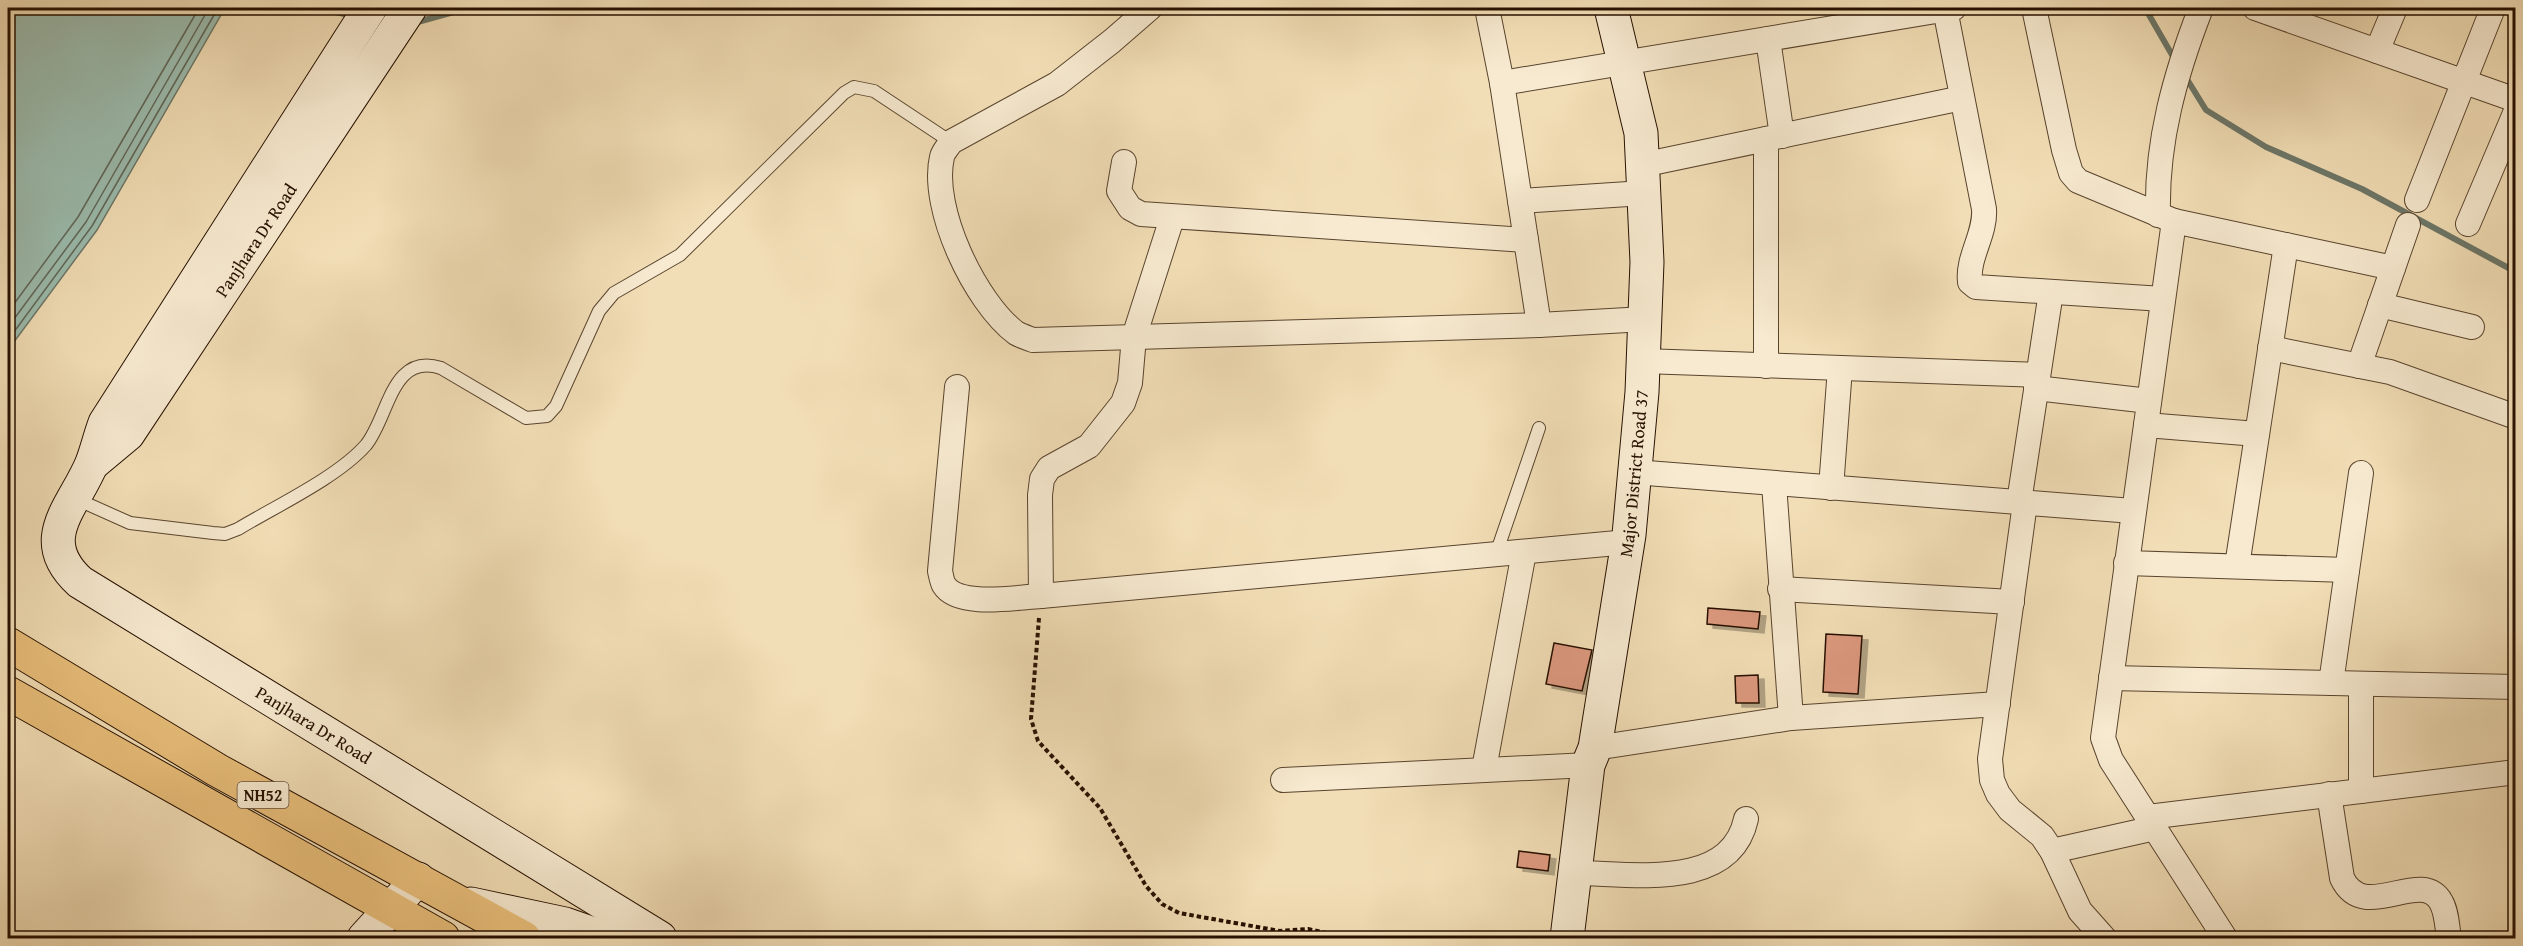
<svg xmlns="http://www.w3.org/2000/svg" width="2523" height="946" font-family="'Gentium Book Plus',serif">
<defs>
<filter id="shadow"><feDropShadow dx="6" dy="4" stdDeviation="0" flood-color="#0004"/></filter>
</defs>
<rect width="100%" height="100%" fill="#f2deb6"/>
<filter id="stains"><feTurbulence type="fractalNoise" baseFrequency=".00333" numOctaves="4"/><feColorMatrix values="0 0 0 0 .2 0 0 0 0 .09 0 0 0 0 .02 0 0 0 .5 -.17"/></filter>
<radialGradient id="worn" r=".72"><stop offset=".6" stop-color="#630" stop-opacity="0"/><stop offset="1" stop-color="#630" stop-opacity=".3"/></radialGradient>
<path fill="#9bbcae" stroke="#6c7769" stroke-width="1.5" d="M8,8H225L97,230L8,350Z"/>
<g fill="none" stroke-linecap="round" stroke-linejoin="round">
<g stroke="#606658" stroke-width="1.5">
<path d="M8,312L78,217L199,8"/>
<path d="M8,327L86,222L209,8"/>
<path d="M8,340L92,226L218,8"/>
</g>
<g stroke="#6c7769" stroke-width="6">
<path d="M319,8L353,16"/>
<path d="M2145,8L2175,60"/>
<path d="M414,23L468,8"/>
<path d="M2185,76L2206,110L2266,147L2362,189L2516,272"/>
</g>
</g>
<g fill="#dd997f" stroke="#261001" stroke-width="1.5" filter="url(#shadow)">
<path d="M1708,608L1760,612L1758,629L1707,624Z"/>
<path d="M1826,634L1862,636L1858,694L1823,692Z"/>
<path d="M1554,643L1592,650L1582,691L1546,684Z"/>
<path d="M1758,675L1759,703H1736L1735,676Z"/>
<path d="M1519,851L1550,855L1548,871L1517,867Z"/>
</g>
<g fill="none" stroke-linecap="round" stroke-linejoin="round">
<defs>
<g id="lane">
<path d="M74,498L130,523L213,533L225,534L238,529C276,506 338,477 366,445C389,417 391,352 441,368L526,418L547,416L556,406L599,311L614,293L680,255L844,93L854,87L874,91L951,142"/>
<path d="M1496,554L1539,428"/>
</g>
<g id="street">
<path d="M1150,8L1112,41L1057,84L951,142C948,147 943,152 942,157C930,208 975,302 1016,333C1021,336 1028,338 1033,340L1539,325L1645,319"/>
<path d="M1487,8L1502,83L1539,325"/>
<path d="M2034,8L2064,150L2071,173L2078,181L2174,221L2393,268"/>
<path d="M2255,8L2516,100"/>
<path d="M1945,9L1984,209C1986,234 1967,257 1970,282L1976,287L2163,299"/>
<path d="M1768,39L1782,136"/>
<path d="M2377,51L2395,8"/>
<path d="M1502,83L1954,8"/>
<path d="M1124,162L1119,191L1130,208L1141,214L1526,240"/>
<path d="M1642,165L1962,98"/>
<path d="M2417,200L2493,8"/>
<path d="M1520,201L1644,193"/>
<path d="M2158,215C2156,142 2175,75 2201,8"/>
<path d="M2174,221L2103,738L2111,760L2225,938"/>
<path d="M2468,224L2516,111"/>
<path d="M2380,305L2472,327"/>
<path d="M2270,348L2390,372L2516,417"/>
<path d="M1643,361L2038,375"/>
<path d="M1766,366V139"/>
<path d="M2359,366L2408,225"/>
<path d="M957,387L940,571C941,575 942,582 944,585C958,608 1018,597 1041,596L1628,542"/>
<path d="M2036,388L2149,401"/>
<path d="M2146,425L2257,434"/>
<path d="M1634,472L2133,511"/>
<path d="M1774,484L1791,718"/>
<path d="M1831,488L1840,368"/>
<path d="M2019,502L2051,292"/>
<path d="M2025,503L1990,759L1992,780L1998,794L2010,810L2042,836L2052,851L2080,911L2104,938"/>
<path d="M2126,563L2347,570"/>
<path d="M2237,566L2286,245"/>
<path d="M1780,589L2012,602"/>
<path d="M1041,596L1040,495L1042,479L1049,468L1089,446L1123,403L1130,383L1134,337L1172,218"/>
<path d="M2111,678L2516,687"/>
<path d="M2331,683L2361,473"/>
<path d="M1595,748L1791,718L1998,704"/>
<path d="M1484,769L1524,552"/>
<path d="M1283,780L1588,765"/>
<path d="M2361,791V684"/>
<path d="M2329,794L2342,878C2364,925 2421,866 2441,902C2447,912 2447,927 2449,938"/>
<path d="M2148,817L2516,772"/>
<path d="M2052,851L2155,828"/>
<path d="M1574,873C1630,873 1730,892 1746,819"/>
</g>
<g id="secondary">
<path id="s1" d="M370,8L105,423C100,436 97,450 92,463C74,507 33,539 80,582L660,938"/>
<path id="s2" d="M92,464L128,434L410,8"/>
<path d="M471,904L565,924L605,938"/>
<path d="M364,938L418,879"/>
<path id="s3" d="M1567,938L1588,765L1595,748L1629,535L1642,392L1647,262L1641,133L1611,8"/>
</g>
<g id="highway">
<path d="M8,644L217,770L524,938"/>
<path d="M8,693L443,938"/>
</g>
</defs>
<use href="#lane" stroke="#59442e" stroke-width="14"/>
<use href="#street" stroke="#59442e" stroke-width="26"/>
<use href="#secondary" stroke="#261001" stroke-width="35"/>
<use href="#highway" stroke="#261001" stroke-width="35"/>
<path stroke="#261001" stroke-width="4" stroke-dasharray="4.5 3" stroke-linecap="butt" d="M1039,618L1031,719L1038,741L1100,808L1146,886L1162,904L1179,913L1280,931L1308,929L1349,938"/>
<use href="#lane" stroke="#f7ead0" stroke-width="12"/>
<use href="#street" stroke="#f7ead0" stroke-width="24"/>
<use href="#secondary" stroke="#f7ead0" stroke-width="33"/>
<use href="#highway" stroke="#e9bf7b" stroke-width="33"/>
</g>
<g text-anchor="middle" stroke-width="6" stroke-linejoin="round" paint-order="stroke">
<rect fill="#f7ead0" stroke="#65513f" stroke-width="1.5" x="237.5" y="782" width="51" height="26" rx="4.5"/>
<g font-size="16" font-weight="bold" fill="#261001">
<text x="263" y="801">NH52</text>
</g>
<g font-size="18" fill="#261001" stroke="#f7ead0">
<text dy="6" stroke="none"><textPath href="#s2" startOffset="279">Panjhara Dr Road</textPath></text>
<text dy="6" stroke="none"><textPath href="#s3" startOffset="470">Major District Road 37</textPath></text>
<text dy="6" stroke="none"><textPath href="#s1" startOffset="942">Panjhara Dr Road</textPath></text>
</g>
</g>
<rect width="2523" height="946" fill="none" stroke="#f2deb6" stroke-width="30"/>
<rect x="9" y="9" width="2505" height="928" fill="none" stroke="#261001" stroke-width="3"/>
<rect x="15" y="15" width="2493" height="916" fill="none" stroke="#261001" stroke-width="1.5"/>
<rect width="100%" height="100%" filter="url(#stains)"/>
<rect width="100%" height="100%" fill="url(#worn)"/>
</svg>
